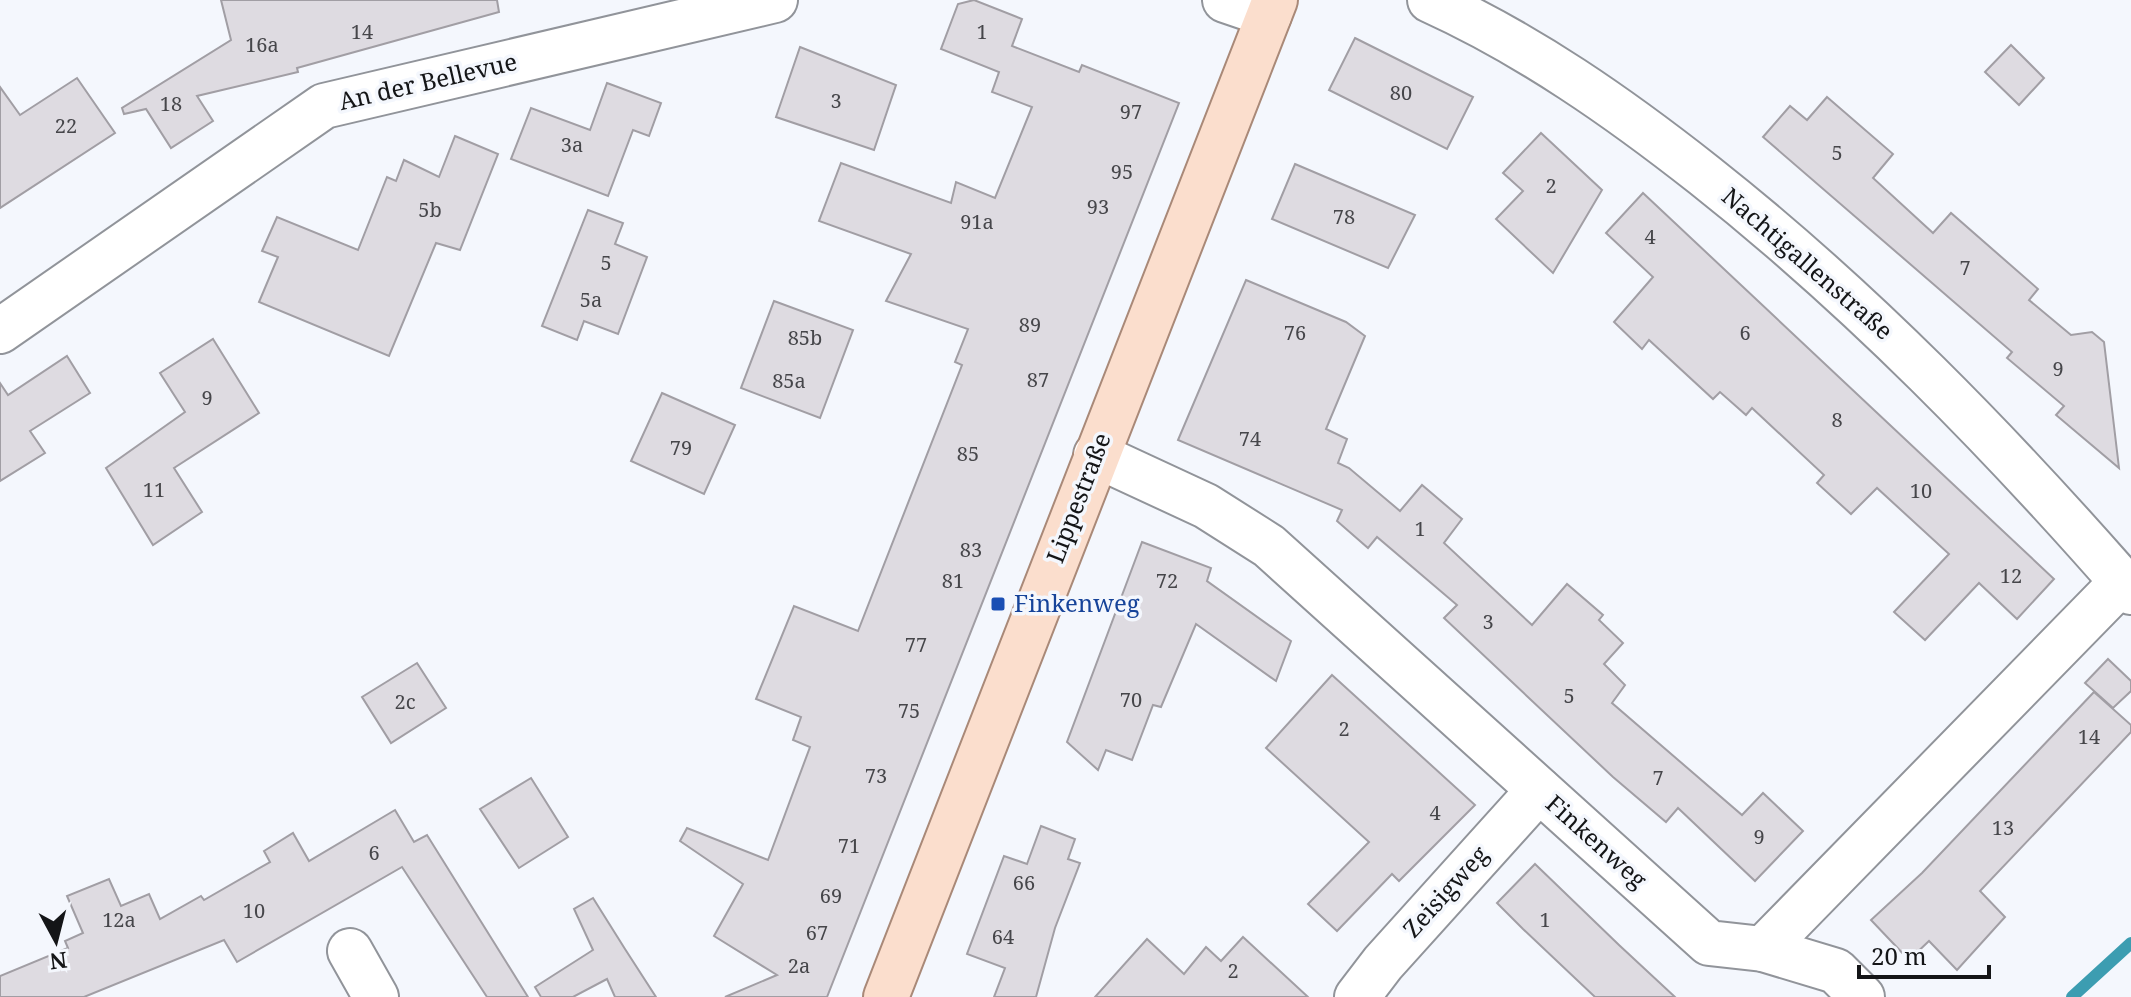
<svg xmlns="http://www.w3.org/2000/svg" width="2131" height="997" font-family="'Noto Serif',serif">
<rect width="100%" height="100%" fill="#f4f7fd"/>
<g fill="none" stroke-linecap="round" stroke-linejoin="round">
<path stroke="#3c9db1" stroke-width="12" d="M2072,997L2131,943"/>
</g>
<g fill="#dedbe1" stroke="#a19ea4" stroke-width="2">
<path d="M221,0H497L499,12L297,68L298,72L197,96L213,121L171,148L146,109L124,114L122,108L231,40Z"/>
<path d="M974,0L1022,19L1012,46L1079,72L1082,65L1179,103L827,997H725L777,975L714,936L743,884L680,841L687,828L768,860L810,747L793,740L801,717L756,699L794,606L858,631L962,365L955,362L968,329L886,301L911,254L819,221L841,163L951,203L956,182L995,198L1032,107L992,92L999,72L941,49L958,4Z"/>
<path d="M1355,38L1473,97L1447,149L1329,90Z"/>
<path d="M2011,45L2044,78L2019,105L1985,72Z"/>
<path d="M800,47L896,85L874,150L776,117Z"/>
<path d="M77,78L115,133L0,208V87L20,115Z"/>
<path d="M607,83L661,103L649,136L633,130L608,196L511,159L531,108L590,130Z"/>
<path d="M1827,97L1893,154L1873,178L1933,233L1951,213L2038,289L2029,300L2071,335L2092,332L2104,342L2119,468L2056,415L2064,406L2007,358L2012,352L1763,137L1790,106L1807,120Z"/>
<path d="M1541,133L1602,190L1553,273L1496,219L1523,191L1503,173Z"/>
<path d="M455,136L498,154L460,250L436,243L389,356L259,302L278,257L262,251L277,217L358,250L387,177L396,181L404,160L439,177Z"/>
<path d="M1295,164L1415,215L1388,268L1272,219Z"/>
<path d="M1643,193L2054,579L2017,619L1979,583L1925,640L1894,612L1949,554L1877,488L1851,514L1817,483L1824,475L1752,408L1746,415L1720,392L1713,399L1649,340L1642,349L1614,322L1653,277L1606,233Z"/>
<path d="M588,210L623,223L615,244L647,257L618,334L584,321L577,340L542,326Z"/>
<path d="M1246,280L1346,322L1365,336L1326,429L1347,439L1338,463L1349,468L1400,511L1422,485L1462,519L1444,543L1532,625L1567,584L1603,615L1599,620L1623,643L1604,664L1625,685L1612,703L1742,815L1763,793L1803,831L1755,881L1678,808L1666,822L1613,777L1444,618L1457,605L1377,537L1368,548L1337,521L1342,510L1178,440Z"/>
<path d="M774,301L853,330L820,418L741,388Z"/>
<path d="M213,339L259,413L174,468L202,512L153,545L106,468L185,412L160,373Z"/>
<path d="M67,356L90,393L30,431L45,453L0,481V383L8,395Z"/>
<path d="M662,393L735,425L704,494L631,461Z"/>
<path d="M1142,542L1211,568L1207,581L1291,641L1276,681L1196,624L1161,707L1153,705L1132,760L1106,750L1098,770L1067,742Z"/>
<path d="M2108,659L2131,681V691L2113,708L2085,683Z"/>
<path d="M417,663L446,708L391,743L362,697Z"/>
<path d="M1332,675L1475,805L1399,881L1392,874L1337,931L1308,904L1369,842L1266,748Z"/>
<path d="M2094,692L2131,725V732L1980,891L2005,917L1957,970L1929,941L1909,960L1871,920L1922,873Z"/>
<path d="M531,778L568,837L519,868L480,809Z"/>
<path d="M395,810L414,842L427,835L528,997H487L402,867L237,962L224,940L84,997H0V976L68,948L65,941L83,933L67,896L109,879L121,906L149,894L160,919L201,896L204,900L270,862L264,851L293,833L309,861Z"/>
<path d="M1041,826L1075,839L1068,859L1080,863L1055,928L1036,997H994L1005,968L967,954L1004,856L1027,864Z"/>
<path d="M1535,864L1619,945L1675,997H1595L1523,929L1497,903Z"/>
<path d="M593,898L625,949L656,997H615L607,979L573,997H541L535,987L593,950L574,909Z"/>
<path d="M1243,937L1308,997H1095L1147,939L1184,974L1206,947L1221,961Z"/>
</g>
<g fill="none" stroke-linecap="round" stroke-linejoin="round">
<defs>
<g id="minor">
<path d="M1225,0L1269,15"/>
<path d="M1430,0C1529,45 1619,108 1704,175C1861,299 2000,442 2131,592"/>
<path d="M0,331L324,106L775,0"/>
<path d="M1096,455L1206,506L1269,546L1709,943L1763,949L1836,971L1862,997"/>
<path d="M1763,949L2122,582"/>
<path d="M350,951L376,997"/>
<path d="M1357,997L1383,963L1539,790"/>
</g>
<path id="major" d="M886,997L1275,0"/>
</defs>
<use href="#minor" stroke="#91949a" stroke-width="48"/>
<use href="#major" stroke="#a98978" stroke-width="48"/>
<use href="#minor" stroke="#fff" stroke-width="44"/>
<use href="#major" stroke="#fbdecd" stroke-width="44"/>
</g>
<rect fill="#1a4fb4" stroke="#f4f7fd" stroke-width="3" x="990" y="596" width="16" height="16" rx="4"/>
<g text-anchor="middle" stroke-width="7" stroke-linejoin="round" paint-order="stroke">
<g font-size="20" fill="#46464a">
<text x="362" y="39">14</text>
<text x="982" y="39">1</text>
<text x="262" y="52">16a</text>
<text x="1401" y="100">80</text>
<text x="836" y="108">3</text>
<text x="171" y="111">18</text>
<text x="1131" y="119">97</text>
<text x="66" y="133">22</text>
<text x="572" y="152">3a</text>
<text x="1837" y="160">5</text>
<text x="1122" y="179">95</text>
<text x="1551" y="193">2</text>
<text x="1098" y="214">93</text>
<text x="430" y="217">5b</text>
<text x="1344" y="224">78</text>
<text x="977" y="229">91a</text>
<text x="1650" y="244">4</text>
<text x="606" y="270">5</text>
<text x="1965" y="275">7</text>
<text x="591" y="307">5a</text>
<text x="1030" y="332">89</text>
<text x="1295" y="340">76</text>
<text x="1745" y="340">6</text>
<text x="805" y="345">85b</text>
<text x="2058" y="376">9</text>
<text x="1038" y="387">87</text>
<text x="789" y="388">85a</text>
<text x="207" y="405">9</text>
<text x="1837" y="427">8</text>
<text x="1250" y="446">74</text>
<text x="681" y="455">79</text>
<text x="968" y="461">85</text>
<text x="154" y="497">11</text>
<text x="1921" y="498">10</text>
<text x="1420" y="536">1</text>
<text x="971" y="557">83</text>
<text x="2011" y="583">12</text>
<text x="953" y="588">81</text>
<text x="1167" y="588">72</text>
<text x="1488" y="629">3</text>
<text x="916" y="652">77</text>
<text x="1569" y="703">5</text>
<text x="1131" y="707">70</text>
<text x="405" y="709">2c</text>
<text x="909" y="718">75</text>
<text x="1344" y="736">2</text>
<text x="2089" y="744">14</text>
<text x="876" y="783">73</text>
<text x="1658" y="785">7</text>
<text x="1435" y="820">4</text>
<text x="2003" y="835">13</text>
<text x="1759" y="844">9</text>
<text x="849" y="853">71</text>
<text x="374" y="860">6</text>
<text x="1024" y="890">66</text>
<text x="831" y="903">69</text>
<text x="254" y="918">10</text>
<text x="119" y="927">12a</text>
<text x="1545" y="927">1</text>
<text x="817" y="940">67</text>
<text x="1003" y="944">64</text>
<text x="799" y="973">2a</text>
<text x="1233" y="978">2</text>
</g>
<g font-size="24" fill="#141517" stroke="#f4f7fd">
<text transform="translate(428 82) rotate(-13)" y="8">An der Bellevue</text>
<text transform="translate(1807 264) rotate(41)" y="8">Nachtigallenstraße</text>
<text transform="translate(1079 498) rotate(-69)" y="8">Lippestraße</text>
<text transform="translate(1596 842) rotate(42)" y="8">Finkenweg</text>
<text transform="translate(1446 892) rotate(-48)" y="8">Zeisigweg</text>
</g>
<g font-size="24" fill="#164399" stroke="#f4f7fd" text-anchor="start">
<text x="1014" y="612">Finkenweg</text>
</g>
</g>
<g transform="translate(56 941) rotate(173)" stroke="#f4f7fd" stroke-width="6" paint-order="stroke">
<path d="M0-6L14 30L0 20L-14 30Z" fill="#141517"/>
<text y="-12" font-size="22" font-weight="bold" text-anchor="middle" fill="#141517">N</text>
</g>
<path d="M1859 965v12h130v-12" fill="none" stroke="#141517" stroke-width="4"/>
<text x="1871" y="965" font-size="24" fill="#141517" stroke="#f4f7fd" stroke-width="6" paint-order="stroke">20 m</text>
</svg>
